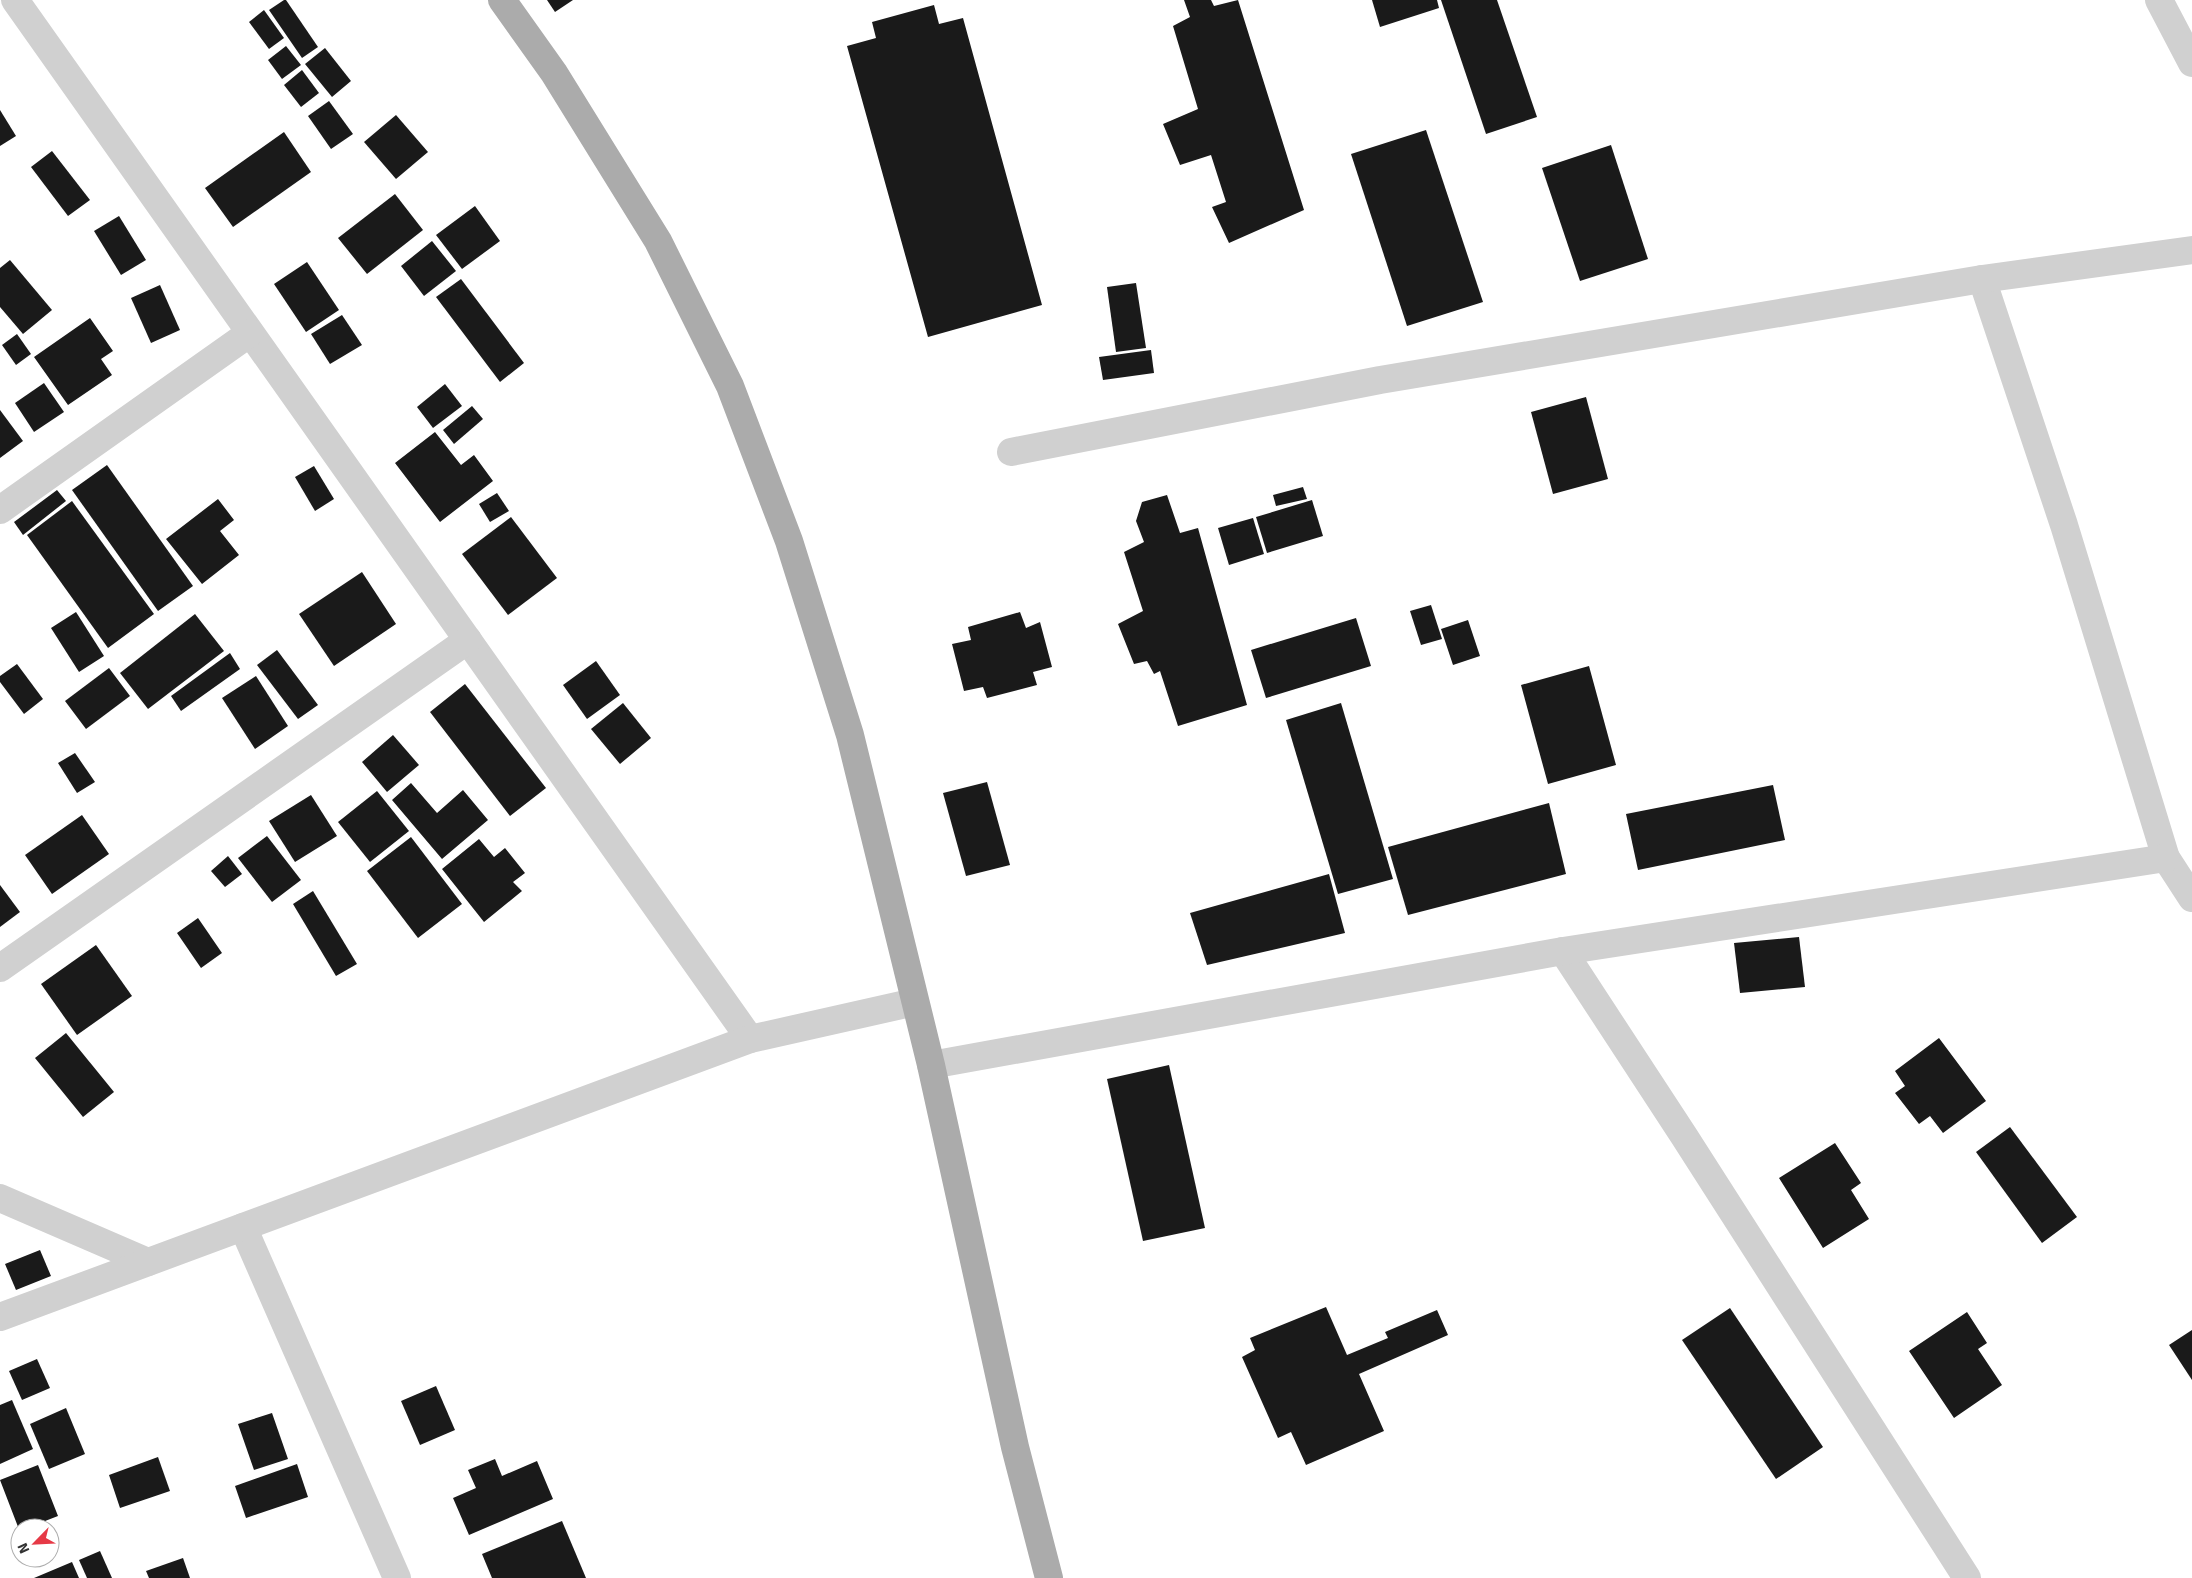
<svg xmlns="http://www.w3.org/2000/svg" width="2192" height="1578" font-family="Signika,sans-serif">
<rect width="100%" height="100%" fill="#fff"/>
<g fill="#1a1a1a">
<path d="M284,0H286L318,47L302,58L269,10Z"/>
<path d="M547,0H573L555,12Z"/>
<path d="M1184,0H1211L1214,6L1238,0L1304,210L1229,243L1212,207L1226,202L1211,155L1180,165L1163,124L1198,109L1173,26L1190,17Z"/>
<path d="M1372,0H1437L1439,8L1380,27Z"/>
<path d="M1441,0H1497L1537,117L1486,134Z"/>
<path d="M934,5L939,24L963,18L1042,305L928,337L847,46L876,38L872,22Z"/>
<path d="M264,10L284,38L269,49L249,22Z"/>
<path d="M286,46L301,65L282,79L268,60Z"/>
<path d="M325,48L351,81L332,97L305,64Z"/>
<path d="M302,70L319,93L301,107L284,85Z"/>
<path d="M329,101L353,134L331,149L308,116Z"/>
<path d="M0,110L16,136L0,146Z"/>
<path d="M396,115L428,152L396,179L364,142Z"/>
<path d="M1426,130L1483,302L1407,326L1351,154Z"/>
<path d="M284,132L311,172L233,227L205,188Z"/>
<path d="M1611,145L1648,259L1580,281L1542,168Z"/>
<path d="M52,151L90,200L68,216L31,167Z"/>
<path d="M395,194L423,230L367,274L338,238Z"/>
<path d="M475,206L500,241L462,269L436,235Z"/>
<path d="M119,216L146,260L121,275L94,231Z"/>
<path d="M432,241L456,271L424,296L401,266Z"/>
<path d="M10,260L52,310L23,334L0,307V268Z"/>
<path d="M307,262L339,310L306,332L274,284Z"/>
<path d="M461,279L524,363L500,382L436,297Z"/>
<path d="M1136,283L1146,348L1116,352L1107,287Z"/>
<path d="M160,285L180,330L151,343L131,298Z"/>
<path d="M342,315L362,345L330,364L311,334Z"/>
<path d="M90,318L113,351L101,359L112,375L68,405L34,357Z"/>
<path d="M17,334L31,354L16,365L2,345Z"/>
<path d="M1151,350L1154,373L1103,380L1099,357Z"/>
<path d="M44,383L64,412L34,432L15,403Z"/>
<path d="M445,384L462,406L433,428L417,407Z"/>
<path d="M1586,397L1608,479L1553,494L1531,412Z"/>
<path d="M472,406L483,419L454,444L443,430Z"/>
<path d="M0,410L23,441L0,458Z"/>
<path d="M435,432L461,465L474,455L493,481L440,522L395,463Z"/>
<path d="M107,465L193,586L158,611L72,490Z"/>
<path d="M314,466L334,499L315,511L295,477Z"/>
<path d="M1303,487L1307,499L1276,506L1273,495Z"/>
<path d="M57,490L66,501L23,535L14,522Z"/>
<path d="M497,493L509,511L490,522L479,504Z"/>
<path d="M1167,495L1180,533L1198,528L1247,705L1178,726L1160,671L1154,674L1147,661L1134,664L1118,624L1143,611L1124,552L1144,542L1136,521L1142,502Z"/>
<path d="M218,499L234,520L220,531L239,555L202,584L166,539Z"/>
<path d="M1312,500L1323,536L1267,553L1256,517Z"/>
<path d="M72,501L154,614L108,648L27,535Z"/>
<path d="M511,517L557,578L508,615L462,554Z"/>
<path d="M1253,518L1264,554L1229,565L1218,528Z"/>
<path d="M362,572L396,624L334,666L299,614Z"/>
<path d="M1431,605L1442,639L1421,645L1410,611Z"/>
<path d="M76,612L104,656L79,672L51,628Z"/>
<path d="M1020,612L1026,628L1040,622L1052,667L1033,672L1037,685L987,698L983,687L964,691L952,644L971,640L968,627Z"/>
<path d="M195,614L224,651L148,709L120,673Z"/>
<path d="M1356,618L1371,666L1266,698L1251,650Z"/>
<path d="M1468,620L1480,656L1453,665L1441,629Z"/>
<path d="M277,650L318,705L298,719L257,665Z"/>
<path d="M230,653L240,669L181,711L171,696Z"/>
<path d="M596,661L620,695L587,719L563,685Z"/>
<path d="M17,664L43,699L24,714L0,682V676Z"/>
<path d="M1589,666L1616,765L1548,784L1521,685Z"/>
<path d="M109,668L130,696L86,729L65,701Z"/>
<path d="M256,676L288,726L255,749L222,698Z"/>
<path d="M465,684L546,788L510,816L430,712Z"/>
<path d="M623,703L651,738L620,764L591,729Z"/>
<path d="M1341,703L1393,879L1338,894L1286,720Z"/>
<path d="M393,735L419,765L387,792L362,762Z"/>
<path d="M75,753L95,782L77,793L58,763Z"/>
<path d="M987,782L1010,865L966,876L943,793Z"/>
<path d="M411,783L437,813L463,790L488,820L442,859L392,800Z"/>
<path d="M1773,785L1785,840L1638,870L1626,814Z"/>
<path d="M377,791L409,831L370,862L338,822Z"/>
<path d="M311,795L337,836L295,862L269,821Z"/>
<path d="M1549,803L1566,874L1408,915L1388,847Z"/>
<path d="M82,815L109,854L52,894L25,855Z"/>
<path d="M267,836L301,880L272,902L238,858Z"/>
<path d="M411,837L462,904L418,938L367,871Z"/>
<path d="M479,839L494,857L505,848L525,873L513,882L522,891L484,922L442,869Z"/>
<path d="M228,856L242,874L225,887L211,871Z"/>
<path d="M1329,874L1345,933L1207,965L1190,913Z"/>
<path d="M0,885L20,912L0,927Z"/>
<path d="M313,891L357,964L336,976L293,904Z"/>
<path d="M198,918L222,953L201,968L177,933Z"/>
<path d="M1799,937L1805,987L1740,993L1734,943Z"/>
<path d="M96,945L132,996L77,1035L41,984Z"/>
<path d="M66,1033L114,1092L83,1117L35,1058Z"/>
<path d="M1939,1038L1986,1101L1943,1133L1930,1116L1919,1124L1895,1093L1905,1086L1895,1071Z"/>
<path d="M1169,1065L1205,1228L1143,1241L1107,1079Z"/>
<path d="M2010,1127L2077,1217L2042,1243L1976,1152Z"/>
<path d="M1835,1143L1861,1183L1851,1190L1869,1219L1823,1248L1779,1178Z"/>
<path d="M40,1250L51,1276L16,1290L5,1264Z"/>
<path d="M1326,1307L1347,1355L1388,1338L1385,1332L1437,1310L1448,1335L1359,1374L1384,1431L1306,1465L1291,1432L1278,1438L1242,1357L1255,1350L1250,1338Z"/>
<path d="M1730,1308L1823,1447L1776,1479L1682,1340Z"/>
<path d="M1967,1312L1987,1343L1978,1349L2002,1385L1954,1418L1909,1351Z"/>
<path d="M2192,1330V1380L2169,1345Z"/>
<path d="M37,1359L50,1388L22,1400L9,1371Z"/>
<path d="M436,1386L455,1430L420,1445L401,1401Z"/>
<path d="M12,1400L33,1449L0,1464V1405Z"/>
<path d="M66,1408L85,1454L49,1469L30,1424Z"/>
<path d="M272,1413L288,1459L254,1470L238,1424Z"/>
<path d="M158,1457L170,1491L120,1508L109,1475Z"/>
<path d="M495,1459L502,1476L537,1461L553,1499L469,1535L453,1498L476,1488L468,1470Z"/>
<path d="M297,1464L308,1497L246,1518L235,1486Z"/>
<path d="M38,1465L58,1516L27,1528H20V1532L0,1480Z"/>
<path d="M562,1521L586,1578H492L482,1554Z"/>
<path d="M100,1551L112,1578H87L79,1560Z"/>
<path d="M183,1558L190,1578H149L146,1571Z"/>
<path d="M72,1562L79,1578H34Z"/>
</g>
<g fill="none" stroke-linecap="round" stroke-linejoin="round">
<g stroke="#d0d0d0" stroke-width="28">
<path d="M15,0L750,1039"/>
<path d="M2159,0L2192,63"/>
<path d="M1982,279L2064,525L2166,858L2192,898"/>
<path d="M1011,452L1380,380L1982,279L2192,250"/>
<path d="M0,510L250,333"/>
<path d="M1563,951L1684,1136L1967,1578"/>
<path d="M0,968L468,640"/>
<path d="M931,1065L1563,951L2166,858"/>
<path d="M0,1198L148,1262"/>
<path d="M243,1227L397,1578"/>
<path d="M0,1317L750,1039L915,1002"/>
</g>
<path stroke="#ababab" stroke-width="28" d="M502,0L554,73L658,241L730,386L789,541L850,735L931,1065L1015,1447L1049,1578"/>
</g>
<g transform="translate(35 1543) rotate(246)"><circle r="24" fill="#ffffff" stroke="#adadad"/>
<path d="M0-4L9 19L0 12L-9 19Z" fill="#e63946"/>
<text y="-8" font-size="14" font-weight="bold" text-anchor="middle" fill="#333333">N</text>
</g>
</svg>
